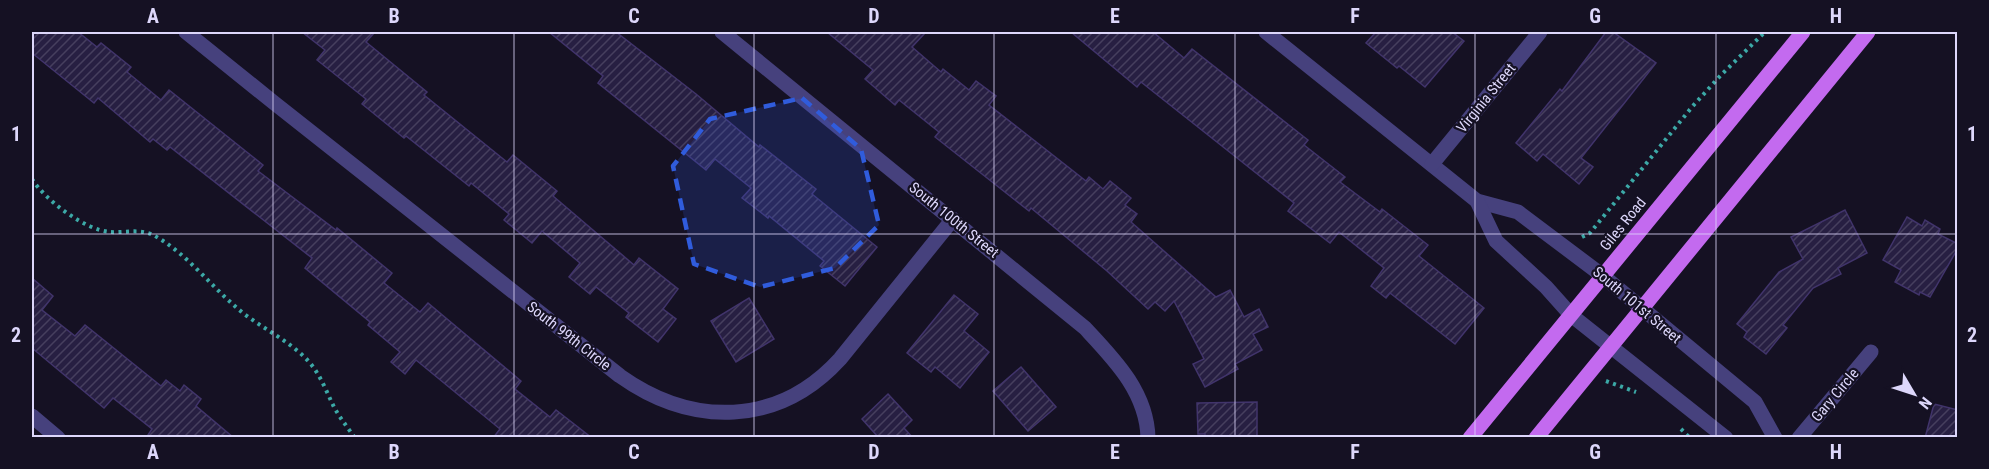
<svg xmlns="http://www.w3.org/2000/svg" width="1989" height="469" font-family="'Roboto Condensed',sans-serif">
<defs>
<pattern id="building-hatch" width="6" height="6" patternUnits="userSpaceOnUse" patternTransform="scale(1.5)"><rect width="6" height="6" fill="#271f42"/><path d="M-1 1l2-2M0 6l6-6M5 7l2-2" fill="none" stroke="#463f5e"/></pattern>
</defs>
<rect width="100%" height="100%" fill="#151123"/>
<g fill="url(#building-hatch)" stroke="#41346b" stroke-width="1.5">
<path d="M32,32H78L97,47L101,43L131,67L127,72L161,100L169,90L263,165L258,171L336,230L337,228L392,273L384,283L420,312L428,303L521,381L515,389L550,417L556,410L592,438H493L500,429L416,360L405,374L391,362L400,352L368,325L370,322L305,268L312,258L170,147L167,150L153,139L150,142L98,98L94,103L32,53Z"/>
<path d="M302,32H375L366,42L427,92L424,95L507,162L513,155L557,191L553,196L634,265L639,258L678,289L663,309L676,319L658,342L626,317L629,313L596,287L590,294L569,277L580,263L542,231L532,243L504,220L509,214L471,183L469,186L406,136L404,138L362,104L366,99L317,60L325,50Z"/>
<path d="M549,32H616L696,94L759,147L760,145L816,189L812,194L877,247L845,286L820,266L824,261L769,216L768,218L742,198L751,188L715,159L706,170L598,83L603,76Z"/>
<path d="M827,32H926L912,47L941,72L943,69L969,90L976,81L996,96L989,105L1086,181L1089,177L1103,189L1110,181L1131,198L1125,205L1137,214L1131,222L1216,297L1230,290L1244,317L1259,309L1268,327L1253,334L1262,350L1235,364L1238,369L1205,387L1193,364L1204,359L1174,301L1165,311L1155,302L1148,309L1107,271L1031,208L1029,211L935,137L939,132L899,100L895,105L865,79L873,70Z"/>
<path d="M1071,32H1153L1184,58L1192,49L1308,140L1304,145L1345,177L1340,182L1380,212L1382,209L1428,245L1419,256L1484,308L1455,344L1390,293L1386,298L1371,286L1384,268L1339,232L1330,243L1288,211L1294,203L1141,82L1137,87Z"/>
<path d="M1376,32H1452L1464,41L1425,87L1399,66L1397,68L1366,43Z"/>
<path d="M1606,32H1613L1656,63L1581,158L1593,167L1579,184L1543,154L1537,161L1516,143L1560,89L1562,91Z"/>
<path d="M1845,210L1867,253L1838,268L1841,274L1813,288L1783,325L1787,328L1766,354L1744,337L1747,332L1737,324L1779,272L1803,259L1791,237Z"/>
<path d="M1907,217L1922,226L1925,220L1940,229L1938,234L1958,244V248L1930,297L1920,292L1919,295L1895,282L1901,270L1883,260Z"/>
<path d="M32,278L53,296L42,310L75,336L85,325L161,386L166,380L180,391L184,385L201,399L196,406L234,438H146L152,429L113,398L104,408L32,348Z"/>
<path d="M954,295L978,314L964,331L989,352L960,388L935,367L931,372L907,353Z"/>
<path d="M749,298L774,339L736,362L711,321Z"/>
<path d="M1021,367L1056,407L1028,431L993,391Z"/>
<path d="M888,394L912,420L904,428L913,438H879L862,419Z"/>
<path d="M1257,402V438H1205V434H1198L1197,403Z"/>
<path d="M1934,404L1958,410V438H1925Z"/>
</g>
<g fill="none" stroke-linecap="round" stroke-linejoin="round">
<g stroke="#3ca9a7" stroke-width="4" stroke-dasharray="3 4.5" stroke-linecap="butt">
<path d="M32,179C45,200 85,230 110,232C125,233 141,228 155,236C187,254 210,285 237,308C260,328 290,340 310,363C321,376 327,393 334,407C340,418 348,428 355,438"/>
<path d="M1582,237L1590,233L1692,107L1721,75L1765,32"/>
<path d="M1606,381L1636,392"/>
<path d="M1681,429L1690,438"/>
</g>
<g stroke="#46417d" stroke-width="15">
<path d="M186,32L273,102L620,376C692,427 778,427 840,359L953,219"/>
<path d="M722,32L1085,328C1114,359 1147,392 1148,438"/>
<path d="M1266,32L1477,201L1518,212L1603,276L1755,402L1775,438"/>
<path d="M1432,164L1540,32"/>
<path d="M1477,201L1496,241L1546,287L1571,315L1726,438"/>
<path d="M32,416L58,438"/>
<path d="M1799,438L1871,352"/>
</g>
<g stroke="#c36aef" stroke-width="15">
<path d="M1470,438L1803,32"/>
<path d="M1536,438L1868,32"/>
</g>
</g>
<path fill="#305cdc" fill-opacity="0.2" stroke="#305cdc" stroke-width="4.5" stroke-dasharray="12 8" stroke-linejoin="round" d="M802,98L861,149L879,225L835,268L760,287L694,264L673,166L710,119Z"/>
<path fill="none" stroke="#ddd7fb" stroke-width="1.5" stroke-opacity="0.55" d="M273,32V438M514,32V438M754,32V438M994,32V438M1235,32V438M1475,32V438M1716,32V438M32,234H1958"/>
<g text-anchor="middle" stroke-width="4.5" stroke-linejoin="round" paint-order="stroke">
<g font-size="15" fill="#ddd7fb" stroke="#151123">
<text transform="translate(1486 98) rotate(-51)" y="5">Virginia Street</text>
<text transform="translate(954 220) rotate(39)" y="5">South 100th Street</text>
<text transform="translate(1623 224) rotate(-51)" y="5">Giles Road</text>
<text transform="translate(1637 305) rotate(40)" y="5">South 101st Street</text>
<text transform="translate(569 336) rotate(38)" y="5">South 99th Circle</text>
<text transform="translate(1835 395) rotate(-50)" y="5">Gary Circle</text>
</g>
</g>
<rect width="1989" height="469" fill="none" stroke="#151123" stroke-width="66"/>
<g transform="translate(1914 394) rotate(129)" stroke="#151123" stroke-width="4.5" paint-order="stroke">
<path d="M0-4.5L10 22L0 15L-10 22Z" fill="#ddd7fb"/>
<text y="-9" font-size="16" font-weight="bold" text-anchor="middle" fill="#ddd7fb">N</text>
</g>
<rect x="33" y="33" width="1923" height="403" fill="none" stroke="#ddd7fb" stroke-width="2"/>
<g font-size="20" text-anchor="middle" font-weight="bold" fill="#ddd7fb">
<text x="153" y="23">A</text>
<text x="394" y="23">B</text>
<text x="634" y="23">C</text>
<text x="874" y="23">D</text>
<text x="1115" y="23">E</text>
<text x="1355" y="23">F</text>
<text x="1595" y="23">G</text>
<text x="1836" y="23">H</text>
<text x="16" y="141">1</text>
<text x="1972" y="141">1</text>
<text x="16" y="342">2</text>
<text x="1972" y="342">2</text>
<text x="153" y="459">A</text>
<text x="394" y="459">B</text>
<text x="634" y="459">C</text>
<text x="874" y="459">D</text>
<text x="1115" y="459">E</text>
<text x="1355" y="459">F</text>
<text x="1595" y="459">G</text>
<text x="1836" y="459">H</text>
</g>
</svg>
